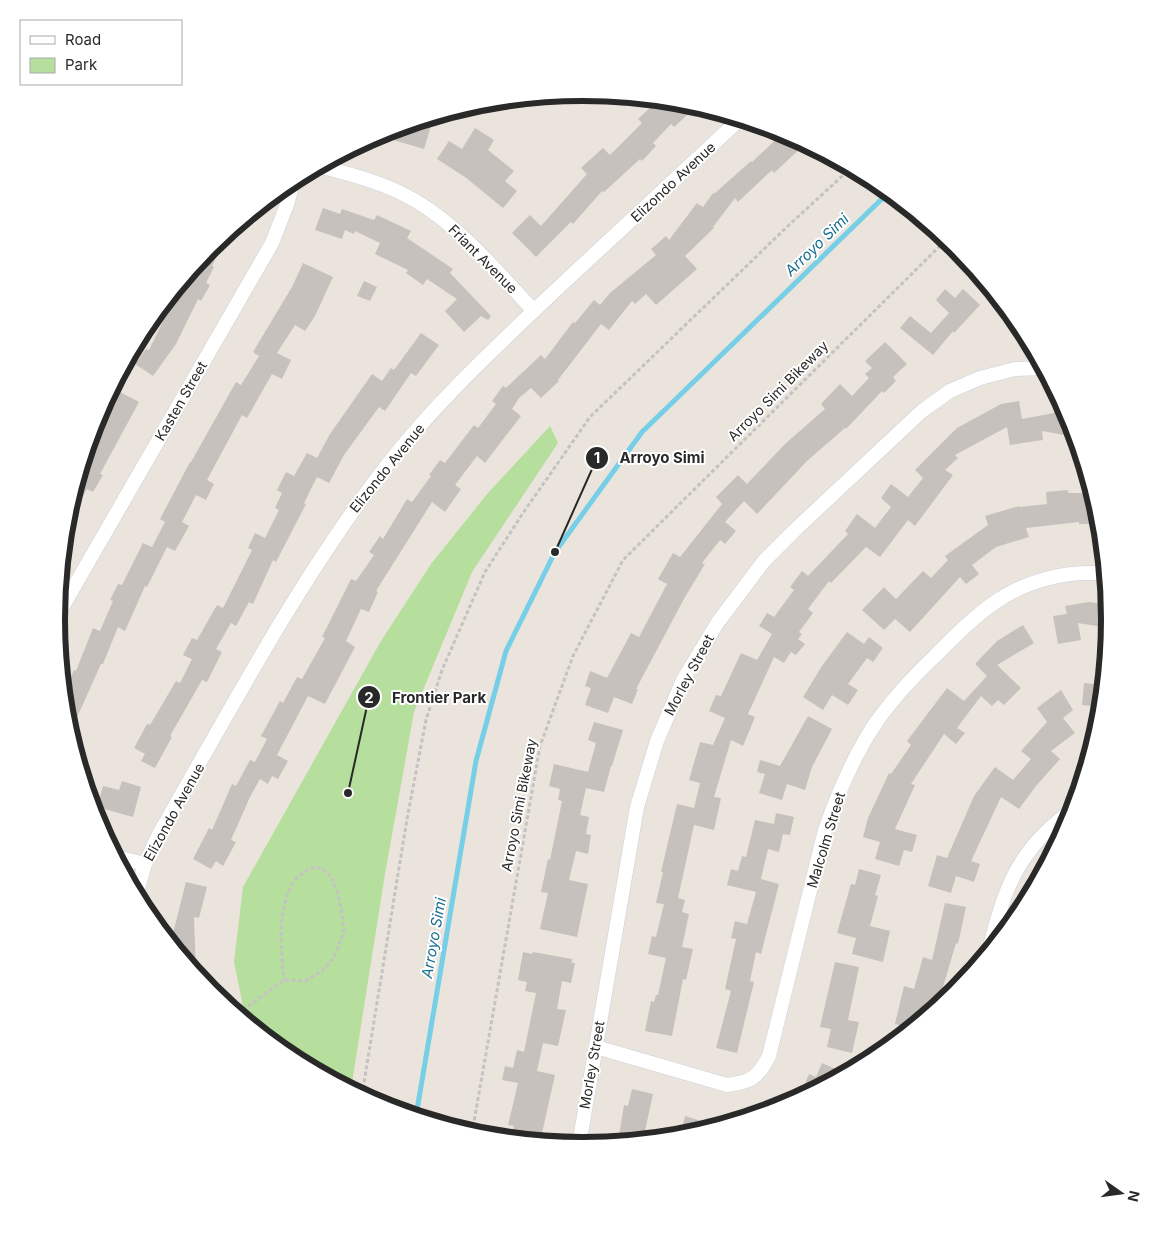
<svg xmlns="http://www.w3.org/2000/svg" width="1166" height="1238" font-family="Inter,sans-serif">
<rect width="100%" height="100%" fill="#ebe4dc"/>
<path fill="#b6de9c" d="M550,426L558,443L472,572L414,712L385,874L351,1089L290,1057L246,1021L234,962L243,887L381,641L431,564L488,493Z"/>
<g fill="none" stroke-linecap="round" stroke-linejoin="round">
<path stroke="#76cfe6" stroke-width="5" d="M416,1116L476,761L506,651L555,552L642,432L889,192"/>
</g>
<g fill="#c6c1bc">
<path d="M659,100L686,102L697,106L674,127L671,124L653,143L656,146L642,161L640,159L604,192L602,191L573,224L571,222L536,257L512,233L530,215L541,226L587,174L581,168L603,148L610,155L642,123L638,119Z"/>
<path d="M434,116L424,149L376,135L382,132Z"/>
<path d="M475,128L494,140L488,150L514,171L505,181L517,191L503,208L465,177L437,159L449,141L462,149Z"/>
<path d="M784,132L795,138L803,146L774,173L772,170L738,202L735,198L713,227L714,228L685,256L697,269L656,305L646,294L635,304L632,301L609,330L601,324L558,380L559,381L541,398L531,388L519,398L512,409L521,416L485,463L477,456L455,485L461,489L445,512L432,502L376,591L378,592L369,612L361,609L346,641L355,647L325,704L308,696L277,755L288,761L278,779L272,776L268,784L260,779L250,797L231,840L236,842L223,866L216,861L211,869L193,859L209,828L212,830L232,784L236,786L250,760L255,762L267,739L261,736L280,701L283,703L297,677L302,679L325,638L322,637L351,579L356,581L374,555L369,552L380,536L383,539L407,499L412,502L431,476L429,475L440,460L445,463L474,425L478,428L496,404L492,401L503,386L506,388L541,355L545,359L573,322L575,323L594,300L600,305L610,293L656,255L651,249L666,236L669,240L697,203L703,207L713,193L714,194L751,161L752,162Z"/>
<path d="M323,208L340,214L342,209L374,220L377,215L411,231L407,238L453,269L450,273L491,316L488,320L481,316L464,332L445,311L457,299L427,279L423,285L406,273L408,270L375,254L380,243L355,231L354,234L345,230L342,239L315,230Z"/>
<path d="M228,232L212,266L214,267L206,283L210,285L201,301L198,299L176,344L153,376L135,364L146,349L149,350L183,280L211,246Z"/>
<path d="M303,263L333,277L315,316L305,331L295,325L277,353L291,360L282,379L272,374L247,418L242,415L207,480L214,484L206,500L196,495L182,522L189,526L175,551L167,547L147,587L145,586L125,631L118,627L103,664H101L70,733L66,721L64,694L74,670L76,671L93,628L100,631L113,601L110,600L118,584L122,585L143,543L152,547L165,522L160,519L190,462H191L236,382L241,385L259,356L253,352L292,287Z"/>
<path d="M364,281L377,287L370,301L357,296Z"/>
<path d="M945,289L955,298L963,289L980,305L954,333L953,331L933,355L900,328L910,316L931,333L949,313L936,300Z"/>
<path d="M421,333L439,345L416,376L411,373L385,411L379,407L344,455L329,483L317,477L304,503L306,504L276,562L273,560L253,604L249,602L236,626L231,623L216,649L222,652L207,682L202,680L170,736L172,737L155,768L141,761L145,754L134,748L147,724L150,725L176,681L180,683L192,659L183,655L192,638L197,640L217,605L223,608L252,550L248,548L255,533L265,538L279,510L275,508L282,493L277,490L286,472L294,476L307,453L317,458L330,434L372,374L382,381L391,368L394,370Z"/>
<path d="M885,342L907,364L893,377L896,381L884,393L882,391L846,429L845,428L807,461L757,514L744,501L725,522L736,531L725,544L720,540L702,563L705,564L685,597L636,689H638L632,704L614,697L608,713L585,705L591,688L585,686L590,671L607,678L631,633L639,637L667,584L658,579L673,553L680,557L722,504L716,497L738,475L747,484L785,444L825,409L821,404L840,384L852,396L869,378L865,374L872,368L865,361Z"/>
<path d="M114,389L139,402L100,474L103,475L93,492L87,489L72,515L67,513L83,460L108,414L102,411Z"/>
<path d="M1058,396L1070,418L1073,427L1066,425L1064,435L1042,431L1043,440L1010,445L1007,427L955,455L958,458L945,470L953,475L915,526L908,520L880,557L866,547L831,583L829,581L808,609L813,613L799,632L802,634L798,639L805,644L796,655L791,652L784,663L774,657L748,714L755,717L743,746L731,740L714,797L721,798L714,830L694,825L678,898L685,900L682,912L689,914L682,947L693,949L686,980L683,979L672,1036L645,1031L651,1001L654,1002L656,995H658L666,958L648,954L652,936L656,937L664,904L656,903L663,872H661L677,804L694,808L700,783L689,780L700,742L713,745L725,718L709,711L716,695L721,696L741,653L757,660L772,634L759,626L767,613L774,617L794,590L790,587L802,571L808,576L848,534L845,531L857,514L875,528L891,507L881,498L891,484L908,497L923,478L915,470L957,428L1001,404L1019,401L1022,419L1054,413Z"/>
<path d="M1068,490V493H1093L1100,524H1079V522L1026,528L1029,537L996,547L972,565L979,574L966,584L960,577L910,632L895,619L884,630L862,610L884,587L896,599L923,571L931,578L948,560L945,556L988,525L985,516L1019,506L1020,507L1047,504L1046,492Z"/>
<path d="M1089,602L1108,605L1109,628L1078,623L1081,640L1058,644L1053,616L1067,614L1065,606Z"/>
<path d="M1023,625L1034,643L997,665L1021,688L1004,705L998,700L992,706L981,696L957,728L965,733L956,744L944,734L911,784L915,785L895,829L917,835L912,852L904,850L899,866L875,859L880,842L863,837L868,818L889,773L891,774L911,745L907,741L947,688L964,701L987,676L975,664L997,641Z"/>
<path d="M847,632L864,644L869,637L883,648L873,662L867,658L848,684L858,690L848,705L832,695L823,710L803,697L822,666Z"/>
<path d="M1084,683L1103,685L1101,707L1082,705Z"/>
<path d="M1061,690L1073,710L1063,718L1075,733L1051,751L1060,759L1036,786L1019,809L1001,797L971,861L980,864L974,882L956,876L951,893L928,886L937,855L947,858L974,796L995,767L1013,780L1031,759L1021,751L1047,722L1037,708Z"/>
<path d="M808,716L832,729L812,767L805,790L787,784L782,800L759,793L765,774L757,772L760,760L780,766Z"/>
<path d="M594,722L623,730L612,766H611L604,792L586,788L580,815L589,817L586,834L591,835L588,854L576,851L569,880L588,884L577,937L540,929L548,893L541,892L548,859L550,860L562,801L558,800L560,789L549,786L554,764L588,772L596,743L588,740Z"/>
<path d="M122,781L141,787L133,817L97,807L103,786L119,790Z"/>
<path d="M776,813L794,817L790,835L783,834L779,852L768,849L761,879L779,884L761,954L756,952L750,981L754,982L737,1053L716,1048L731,991L725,989L736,939L731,938L735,921L747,924L756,892L727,885L731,869L738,871L742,856L746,857L755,820L774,824Z"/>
<path d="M859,869L881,875L875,895L878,896L870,926L890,931L883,962L852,954L856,938L837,933L851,884L855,885Z"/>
<path d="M186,882L207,887L199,918L194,917L196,974L173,946V933Z"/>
<path d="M945,903L966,907L958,944L956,943L940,997L947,999L928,1014L922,1012L920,1021L911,1028L895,1024L904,986L914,989L923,957L932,960Z"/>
<path d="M523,952L532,954L533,952L572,959V963H575L571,983L562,981L557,1009L566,1010L558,1046L543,1043L537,1071L555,1075L540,1142L511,1136L514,1126L508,1125L518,1083L502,1080L505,1066L513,1068L517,1050L524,1052L536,993L525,991L527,982L518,980Z"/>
<path d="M835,962L859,967L848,1020L859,1022L852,1053L827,1047L831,1029L820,1027Z"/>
<path d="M822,1063L845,1073L799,1098L809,1074L816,1077Z"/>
<path d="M632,1089L653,1094L643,1140L618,1142L624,1105L628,1106Z"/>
<path d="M685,1116L718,1126L680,1136Z"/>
</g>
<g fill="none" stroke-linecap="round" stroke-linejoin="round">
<defs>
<g id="minor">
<path d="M318,166C346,173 373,180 399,192C454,218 493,268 534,311"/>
<path d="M56,618L272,243L288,202L293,180"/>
<path d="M116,857L145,864"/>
<path d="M136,895L145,864L159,834C231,709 299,579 387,465C438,400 499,344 559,287C620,231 680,175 740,119"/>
<path d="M989,951C1003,890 1019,847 1073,810"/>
<path d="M596,1047L727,1085C751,1082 758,1078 769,1056L825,830C838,793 853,757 875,724C892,699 913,677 935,656C953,638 970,620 991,605C1022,582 1067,569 1105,574"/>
<path d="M579,1145L637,807L657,741L683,680L718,622L764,561L797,528L922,411L950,391L980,378L1015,369L1043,368"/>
</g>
</defs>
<use href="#minor" stroke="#cbcfda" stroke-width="15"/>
<g stroke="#c3c3c3" stroke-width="3" stroke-dasharray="4 2.5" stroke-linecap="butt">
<path d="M238,1014L284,980L305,981L322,971L334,958L344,931L342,914L338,894L332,878L322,868H310C305,872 298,876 295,880C276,908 281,948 284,980"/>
<path d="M362,1095L407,819L426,720L442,670L485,572L523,513L590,417L789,225L851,168"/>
<path d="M472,1133L540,746L573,656L623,560L947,239"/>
</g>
<use href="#minor" stroke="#fff" stroke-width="14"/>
</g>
<g text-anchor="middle" stroke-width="4" stroke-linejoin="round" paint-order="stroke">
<g font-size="14" fill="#292929" stroke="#fff">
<text transform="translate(673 182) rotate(-43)" y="5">Elizondo Avenue</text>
<text transform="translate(483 259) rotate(45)" y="5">Friant Avenue</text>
<text transform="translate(778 391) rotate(-45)" y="5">Arroyo Simi Bikeway</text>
<text transform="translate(181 401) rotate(-60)" y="5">Kasten Street</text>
<text transform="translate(387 468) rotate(-51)" y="5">Elizondo Avenue</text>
<text transform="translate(689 675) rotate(-62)" y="5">Morley Street</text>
<text transform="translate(519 805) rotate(-79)" y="5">Arroyo Simi Bikeway</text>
<text transform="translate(174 812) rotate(-61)" y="5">Elizondo Avenue</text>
<text transform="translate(826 840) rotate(-73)" y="5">Malcolm Street</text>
<text transform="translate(592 1065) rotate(-80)" y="5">Morley Street</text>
</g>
<g font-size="15" font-style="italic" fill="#166e90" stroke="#fff">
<text transform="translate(817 245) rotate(-44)" y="5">Arroyo Simi</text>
<text transform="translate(434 938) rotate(-80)" y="5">Arroyo Simi</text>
</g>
</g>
<path d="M0 0H1166V1238H0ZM65 619a518 518 0 1 1 1036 0a518 518 0 1 1-1036 0Z" fill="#fff" fill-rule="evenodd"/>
<path fill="none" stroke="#292929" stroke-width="6" d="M65 619a518 518 0 1 1 1036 0a518 518 0 1 1-1036 0Z"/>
<path fill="none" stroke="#292929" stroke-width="2" d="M555 552L597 458M348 793L369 697"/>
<g fill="#292929" stroke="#fff" stroke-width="2">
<circle cx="555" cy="552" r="5"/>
<circle cx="348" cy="793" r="5"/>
<circle cx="597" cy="458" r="12"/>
<circle cx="369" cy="697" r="12"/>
</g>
<g font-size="15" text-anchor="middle" font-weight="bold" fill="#fff">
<text x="597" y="463">1</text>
<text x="369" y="703">2</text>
</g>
<g font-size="15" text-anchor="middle" font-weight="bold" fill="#292929" stroke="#fff" stroke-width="4" stroke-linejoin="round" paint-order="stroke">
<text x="662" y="463">Arroyo Simi</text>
<text x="439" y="703">Frontier Park</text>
</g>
<rect x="20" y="20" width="162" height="65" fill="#ffffff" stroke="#a9a9a9"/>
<rect x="30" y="36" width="25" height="8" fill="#ffffff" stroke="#a9a9a9"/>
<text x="65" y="45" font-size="15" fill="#292929">Road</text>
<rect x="30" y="58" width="25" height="15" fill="#b6de9c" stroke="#a9a9a9"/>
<text x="65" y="70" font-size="15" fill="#292929">Park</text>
<g transform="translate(1121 1193) rotate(104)" stroke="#ffffff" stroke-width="4" paint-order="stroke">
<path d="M0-4L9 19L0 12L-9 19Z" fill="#292929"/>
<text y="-8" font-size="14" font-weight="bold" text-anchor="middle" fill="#292929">N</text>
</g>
</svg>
